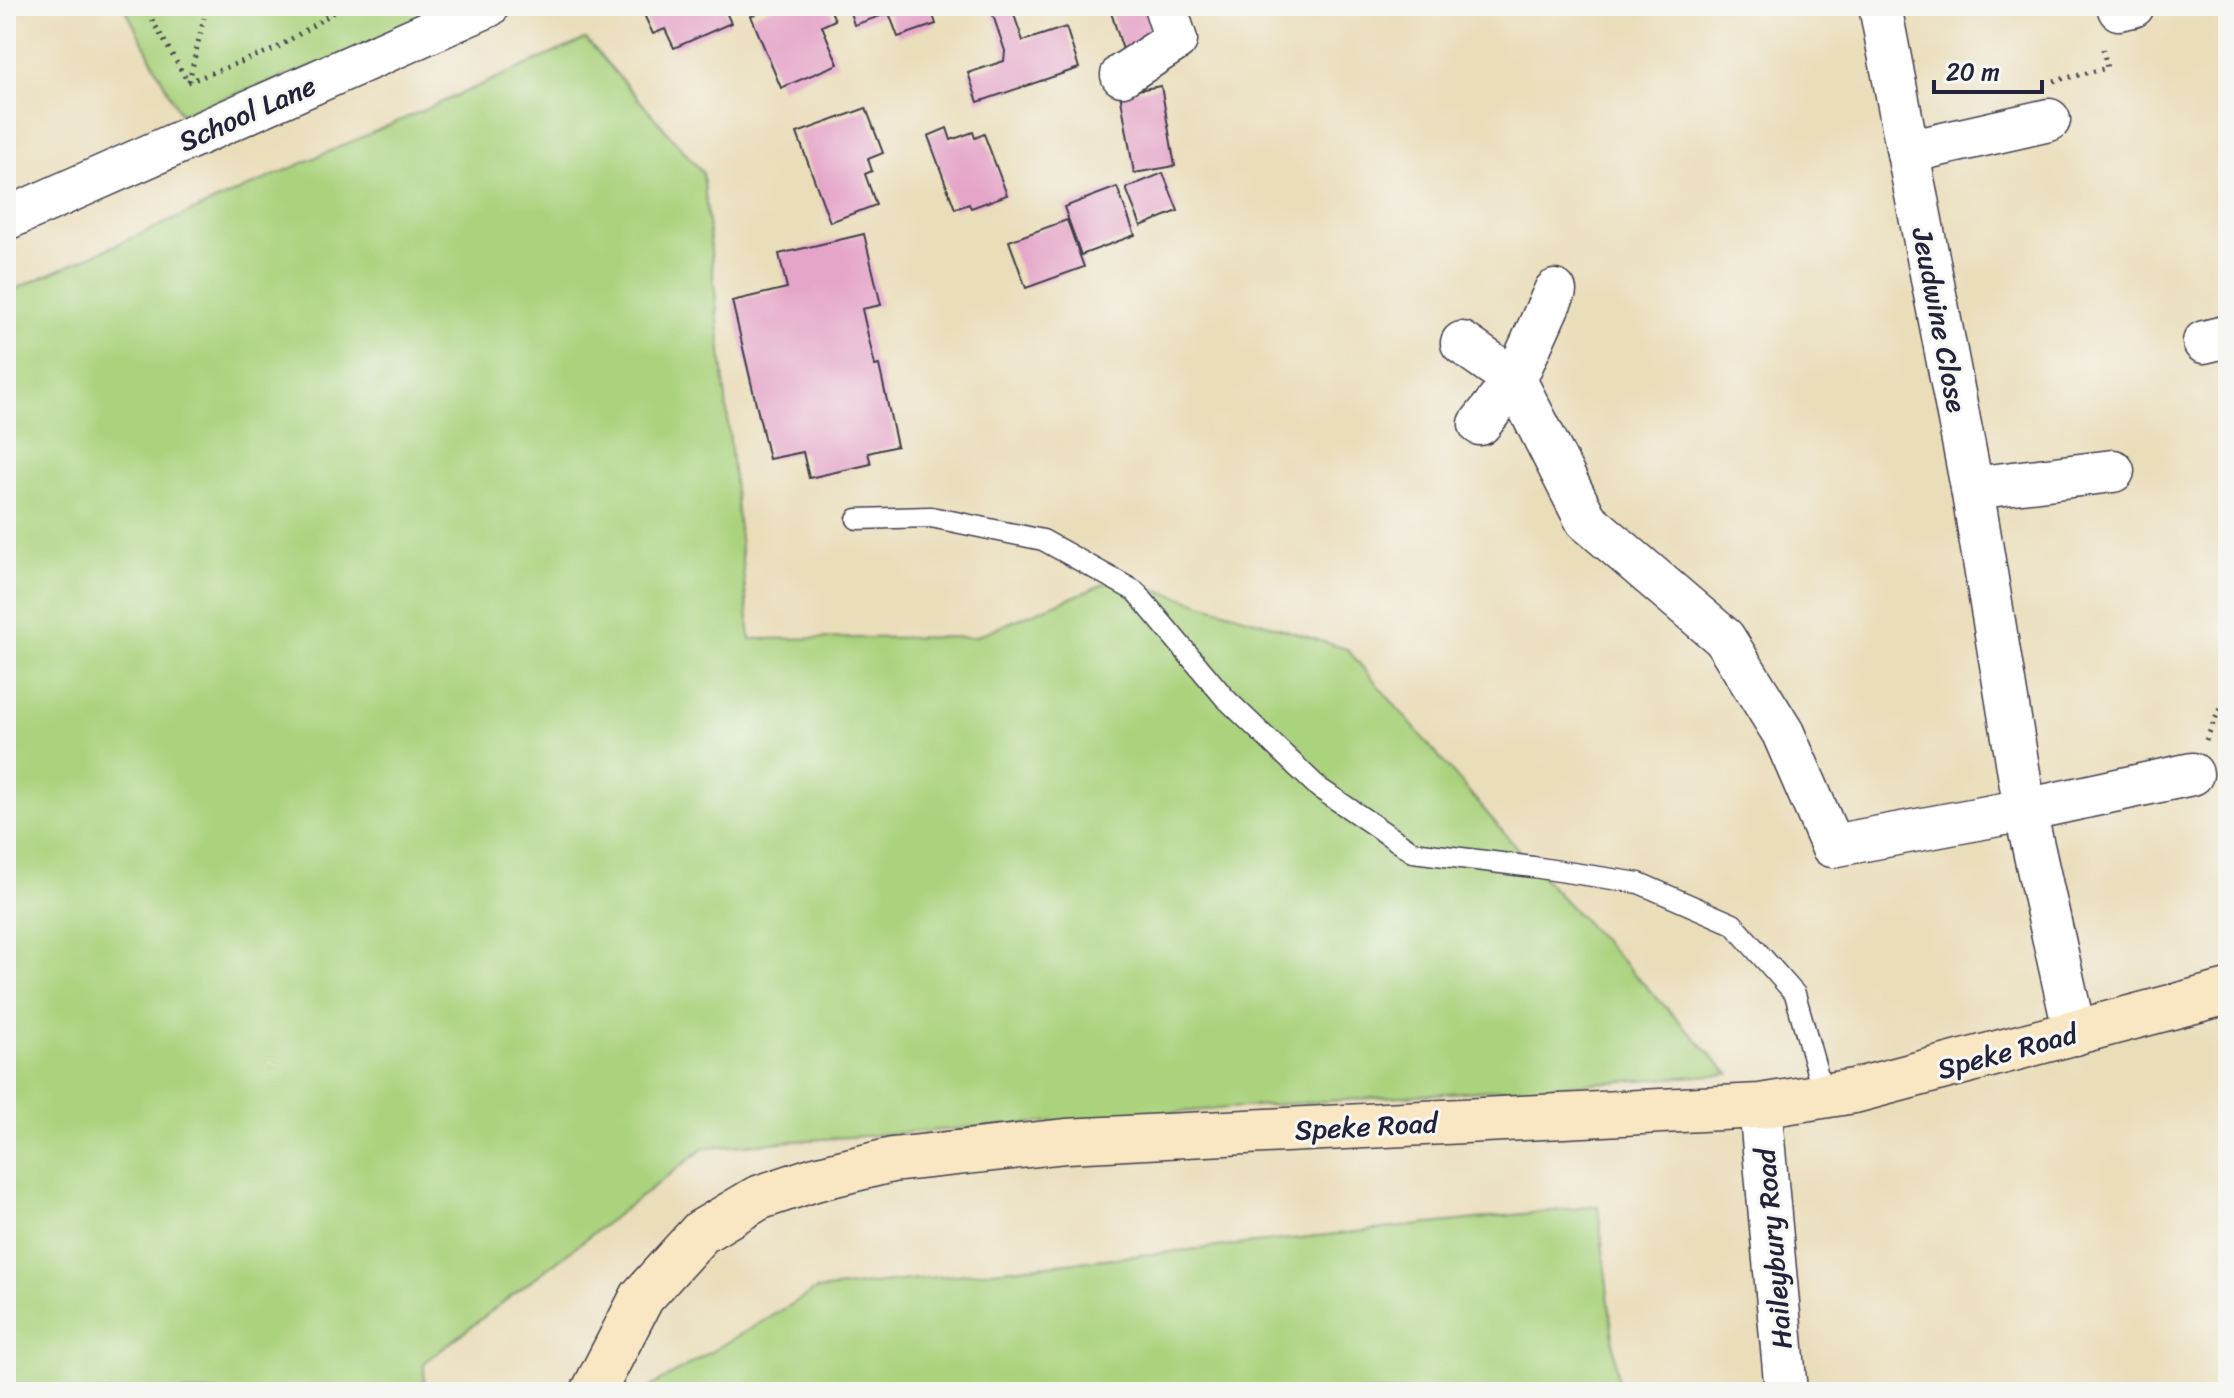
<svg xmlns="http://www.w3.org/2000/svg" width="2234" height="1398" font-family="Sriracha,sans-serif">
<rect width="100%" height="100%" fill="#f6f6f2"/>
<filter id="ink" filterUnits="userSpaceOnUse"><feTurbulence type="fractalNoise" baseFrequency=".0125" numOctaves="2"/><feDisplacementMap in="SourceGraphic" scale="16" xChannelSelector="R" yChannelSelector="G"/><feConvolveMatrix kernelMatrix="1 2 1 2 8 2 1 2 1" color-interpolation-filters="sRGB"/></filter>
<filter id="wash" filterUnits="userSpaceOnUse"><feTurbulence type="fractalNoise" baseFrequency=".006" numOctaves="4" result="noise"/><feDisplacementMap in="SourceGraphic" scale="32" xChannelSelector="R" yChannelSelector="G"/><feGaussianBlur stdDeviation="1.8" result="paint"/><feColorMatrix in="noise" values="0 0 0 0 0 0 0 0 0 0 0 0 0 0 0 0 0 1.4 0 .05"/><feComposite in="paint" operator="in"/></filter>
<g filter="url(#wash)">
<rect width="100%" height="100%" fill="#eaddb9"/>
<g fill="#abd37e" stroke="#667a5c" stroke-width="2">
<path d="M124,6H462L420,29L180,114Z"/>
<path d="M586,39L703,173L750,639L974,637L1119,578L1347,649L1533,867L1729,1074L1256,1106L704,1148L424,1363L425,1392H6V293Z"/>
<path d="M1598,1206L1619,1392H642L816,1290Z"/>
</g>
<g id="blocks">
<g fill="#e5a5c8">
<path d="M640,6H723L731,23L674,48L665,29L653,34Z"/>
<path d="M775,6H829L835,20L822,26L838,64L781,88L751,16Z"/>
<path d="M848,6H930L936,24L898,37L889,13L854,25Z"/>
<path d="M1001,6H1011L1023,41L1066,27L1079,68L978,102L968,73L1004,61L1005,51L991,9Z"/>
<path d="M1109,6H1148L1159,38L1123,50Z"/>
<path d="M1161,86L1175,166L1134,173L1120,93Z"/>
<path d="M866,108L883,153L868,159L872,171L865,174L876,205L830,222L797,133Z"/>
<path d="M947,128L951,140L973,132L975,138L984,134L1007,195L971,208L969,204L955,209L928,136Z"/>
<path d="M1163,173L1178,211L1141,226L1126,188Z"/>
<path d="M1117,187L1135,235L1081,255L1064,207Z"/>
<path d="M1067,220L1084,267L1026,288L1009,241Z"/>
<path d="M864,234L881,305L862,309L875,366L879,365L897,446L868,453L871,464L809,478L803,452L769,459L732,301L787,288L779,254Z"/>
</g>
</g>
</g>
<g filter="url(#ink)">
<use href="#blocks" fill-opacity="0" stroke="#403e4e" stroke-width="2"/>
<g fill="none" stroke-linecap="round" stroke-linejoin="round">
<defs>
<path id="lane" d="M857,519L931,517L1043,540L1135,591L1225,698L1319,788L1413,852L1533,867L1639,883L1733,924L1795,994L1824,1097"/>
<g id="street">
<path d="M1880,6L1972,488L2025,810L2075,1034"/>
<path d="M2119,9L2133,6"/>
<path d="M1122,75L1176,40L1165,6"/>
<path d="M1908,152L2049,120"/>
<path d="M6,219L488,6"/>
<path d="M2204,342L2228,336"/>
<path d="M1462,343L1515,380L1586,520L1724,638L1783,733L1832,846L2025,810L2192,774"/>
<path d="M1480,424L1515,380L1555,291"/>
<path d="M1972,488L2113,471"/>
<path d="M1760,1106L1786,1392"/>
</g>
<path id="secondary" d="M593,1392L642,1297L701,1232L758,1198L815,1179L892,1160L1066,1141L1760,1106L1854,1091L2228,992"/>
</defs>
<use href="#lane" stroke="#403e4e" stroke-width="23"/>
<use href="#street" stroke="#403e4e" stroke-width="45"/>
<use href="#secondary" stroke="#403e4e" stroke-width="47"/>
<g stroke="#403e4e" stroke-width="5" stroke-dasharray="2 6" stroke-linecap="butt">
<path d="M144,6L188,82L275,49L344,6"/>
<path d="M189,81L204,18"/>
<path d="M2054,81L2107,68L2102,44"/>
<path d="M2206,740L2228,690"/>
</g>
<use href="#lane" stroke="#fff" stroke-width="20"/>
<use href="#street" stroke="#fff" stroke-width="42"/>
<use href="#secondary" stroke="#f9e7c3" stroke-width="44"/>
</g>
</g>
<g text-anchor="middle" stroke-width="6" stroke-linejoin="round" paint-order="stroke">
<g font-size="28" fill="#22223b" stroke="#f6f6f2">
<text transform="translate(247 113) rotate(-24)" y="10">School Lane</text>
<text transform="translate(1940 320) rotate(79)" y="10">Jeudwine Close</text>
<text transform="translate(2007 1051) rotate(-15)" y="10">Speke Road</text>
<text transform="translate(1366 1126) rotate(-3)" y="10">Speke Road</text>
<text transform="translate(1773 1249) rotate(-95)" y="10">Haileybury Road</text>
</g>
</g>
<rect width="2234" height="1398" fill="none" stroke="#f6f6f2" stroke-width="32"/>
<path d="M1934 80v12h108v-12" fill="none" stroke="#22223b" stroke-width="4"/>
<text x="1946" y="80" font-size="24" fill="#22223b" stroke="#f6f6f2" stroke-width="6" paint-order="stroke">20 m</text>
</svg>
